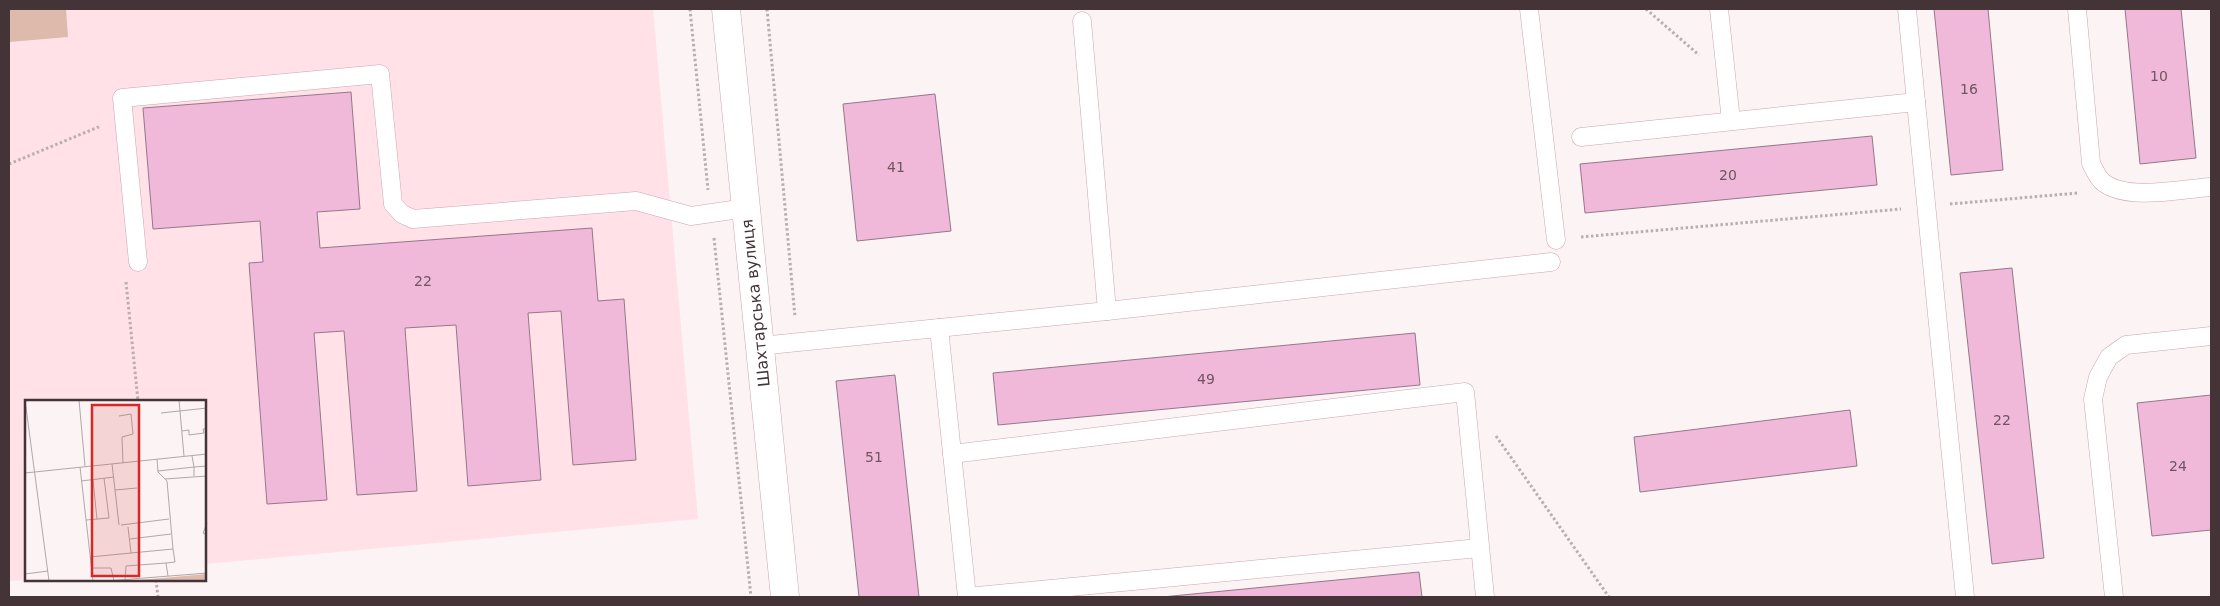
<svg xmlns="http://www.w3.org/2000/svg" width="2220" height="606" font-family="'DejaVu Sans',sans-serif">
<rect width="100%" height="100%" fill="#fbf3f4"/>
<path fill="#ffe1e7" d="M9,9H653L698,519L205,564V401H26V580H28L9,581Z"/>
<path fill="#debaac" d="M9,9H66L68,37L9,42Z"/>
<g fill="#f0b9d9" stroke="#967789">
<path d="M1934,9H1988L2003,170L1951,175Z"/>
<path d="M2125,9H2181L2196,158L2140,164Z"/>
<path d="M351,92L360,209L317,212L320,248L592,228L598,301L624,299L636,460L573,465L561,311L528,313L541,480L468,486L456,325L405,328L417,491L357,495L344,331L314,333L327,500L267,504L249,263L263,262L260,221L153,229L143,108Z"/>
<path d="M935,94L951,231L857,241L843,104Z"/>
<path d="M1872,136L1877,185L1585,213L1580,164Z"/>
<path d="M2012,268L2044,558L1992,564L1960,273Z"/>
<path d="M1415,333L1420,385L998,425L993,373Z"/>
<path d="M895,375L919,597H859L836,381Z"/>
<path d="M2211,395V530L2152,536L2137,403Z"/>
<path d="M1850,410L1857,466L1640,492L1634,437Z"/>
<path d="M1419,572L1422,597H1162L1234,590Z"/>
</g>
<g fill="none" stroke-linecap="round" stroke-linejoin="round">
<defs>
<g id="lane">
<path d="M1529,9L1556,240"/>
<path d="M1719,9L1731,121"/>
<path d="M2077,9L2091,163C2094,169 2098,179 2104,183C2129,201 2181,189 2211,187"/>
<path d="M1916,102L1965,597"/>
<path d="M1581,137L1916,102L1907,9"/>
<path d="M138,262L122,98L380,74L393,204L402,214L413,219L636,201L691,216L746,208"/>
<path d="M1107,311L1551,262"/>
<path d="M939,328L967,597"/>
<path d="M760,346L1107,311L1082,21"/>
<path d="M952,454L1465,392L1485,597"/>
<path d="M967,597L1479,548"/>
<path d="M2114,597L2093,399L2098,377L2109,357L2126,345L2211,336"/>
</g>
<path id="street" d="M726,9L785,597"/>
</defs>
<use href="#lane" stroke="#cca6af" stroke-width="19"/>
<use href="#street" stroke="#cca6af" stroke-width="29"/>
<g stroke="#b9aeb0" stroke-width="3" stroke-dasharray="2.5 2.5" stroke-linecap="butt">
<path d="M690,9L708,190"/>
<path d="M767,9L795,317"/>
<path d="M1646,9L1699,55"/>
<path d="M9,164L101,126"/>
<path d="M1950,204L2078,193"/>
<path d="M1581,237L1901,209"/>
<path d="M714,238L751,597"/>
<path d="M126,282L138,401"/>
<path d="M1496,436L1609,597"/>
<path d="M156,580L158,597"/>
</g>
<use href="#lane" stroke="#fff" stroke-width="18"/>
<use href="#street" stroke="#fff" stroke-width="28"/>
</g>
<g text-anchor="middle" stroke-width="5" stroke-linejoin="round" paint-order="stroke">
<g font-size="14" fill="#6f5560">
<text x="2159" y="81">10</text>
<text x="1969" y="94">16</text>
<text x="896" y="172">41</text>
<text x="1728" y="180">20</text>
<text x="423" y="286">22</text>
<text x="1206" y="384">49</text>
<text x="2002" y="425">22</text>
<text x="874" y="462">51</text>
<text x="2178" y="471">24</text>
</g>
<g font-size="16" fill="#443438" stroke="#fff">
<text transform="translate(755 303) rotate(-96)" y="6">Шахтарська вулиця</text>
</g>
</g>
<g transform="translate(25 400)">
<rect width="181" height="181" fill="#fbf3f4"/>
<path d="M181,174V181H104Z" fill="#debaac"/>
<path fill="none" stroke="#b2a7a9" stroke-width="1" d="M0,0L24,181M54,0L60,66M154,0L159,56M136,13L182,8M94,16L106,14L108,34L97,37L98,63M157,31L164,30V35L179,33L178,29H182M87,64L90,90L112,88M55,67L68,181M133,71L169,67L167,56M0,73L182,54M169,76V67L182,66M140,79L182,76M68,80L72,119M56,81L89,77M90,90L94,125M61,120L84,118L79,78M182,123L178,133L182,135M96,125L144,119M103,127L106,153L148,149L142,81L133,72L132,59M105,139L146,134M65,157L106,153M66,168H86L89,181M0,174L23,171M143,176L141,163L150,162L148,149M100,180L101,166L141,163M82,181L182,173"/>
<path fill="#d62828" fill-opacity="0.15" stroke="#d62828" stroke-width="2.5" d="M67,5H114V176H67Z"/>
<rect width="181" height="181" fill="none" stroke="#443438" stroke-width="2.5"/>
</g>
<rect width="2220" height="606" fill="none" stroke="#443438" stroke-width="20"/>
</svg>
